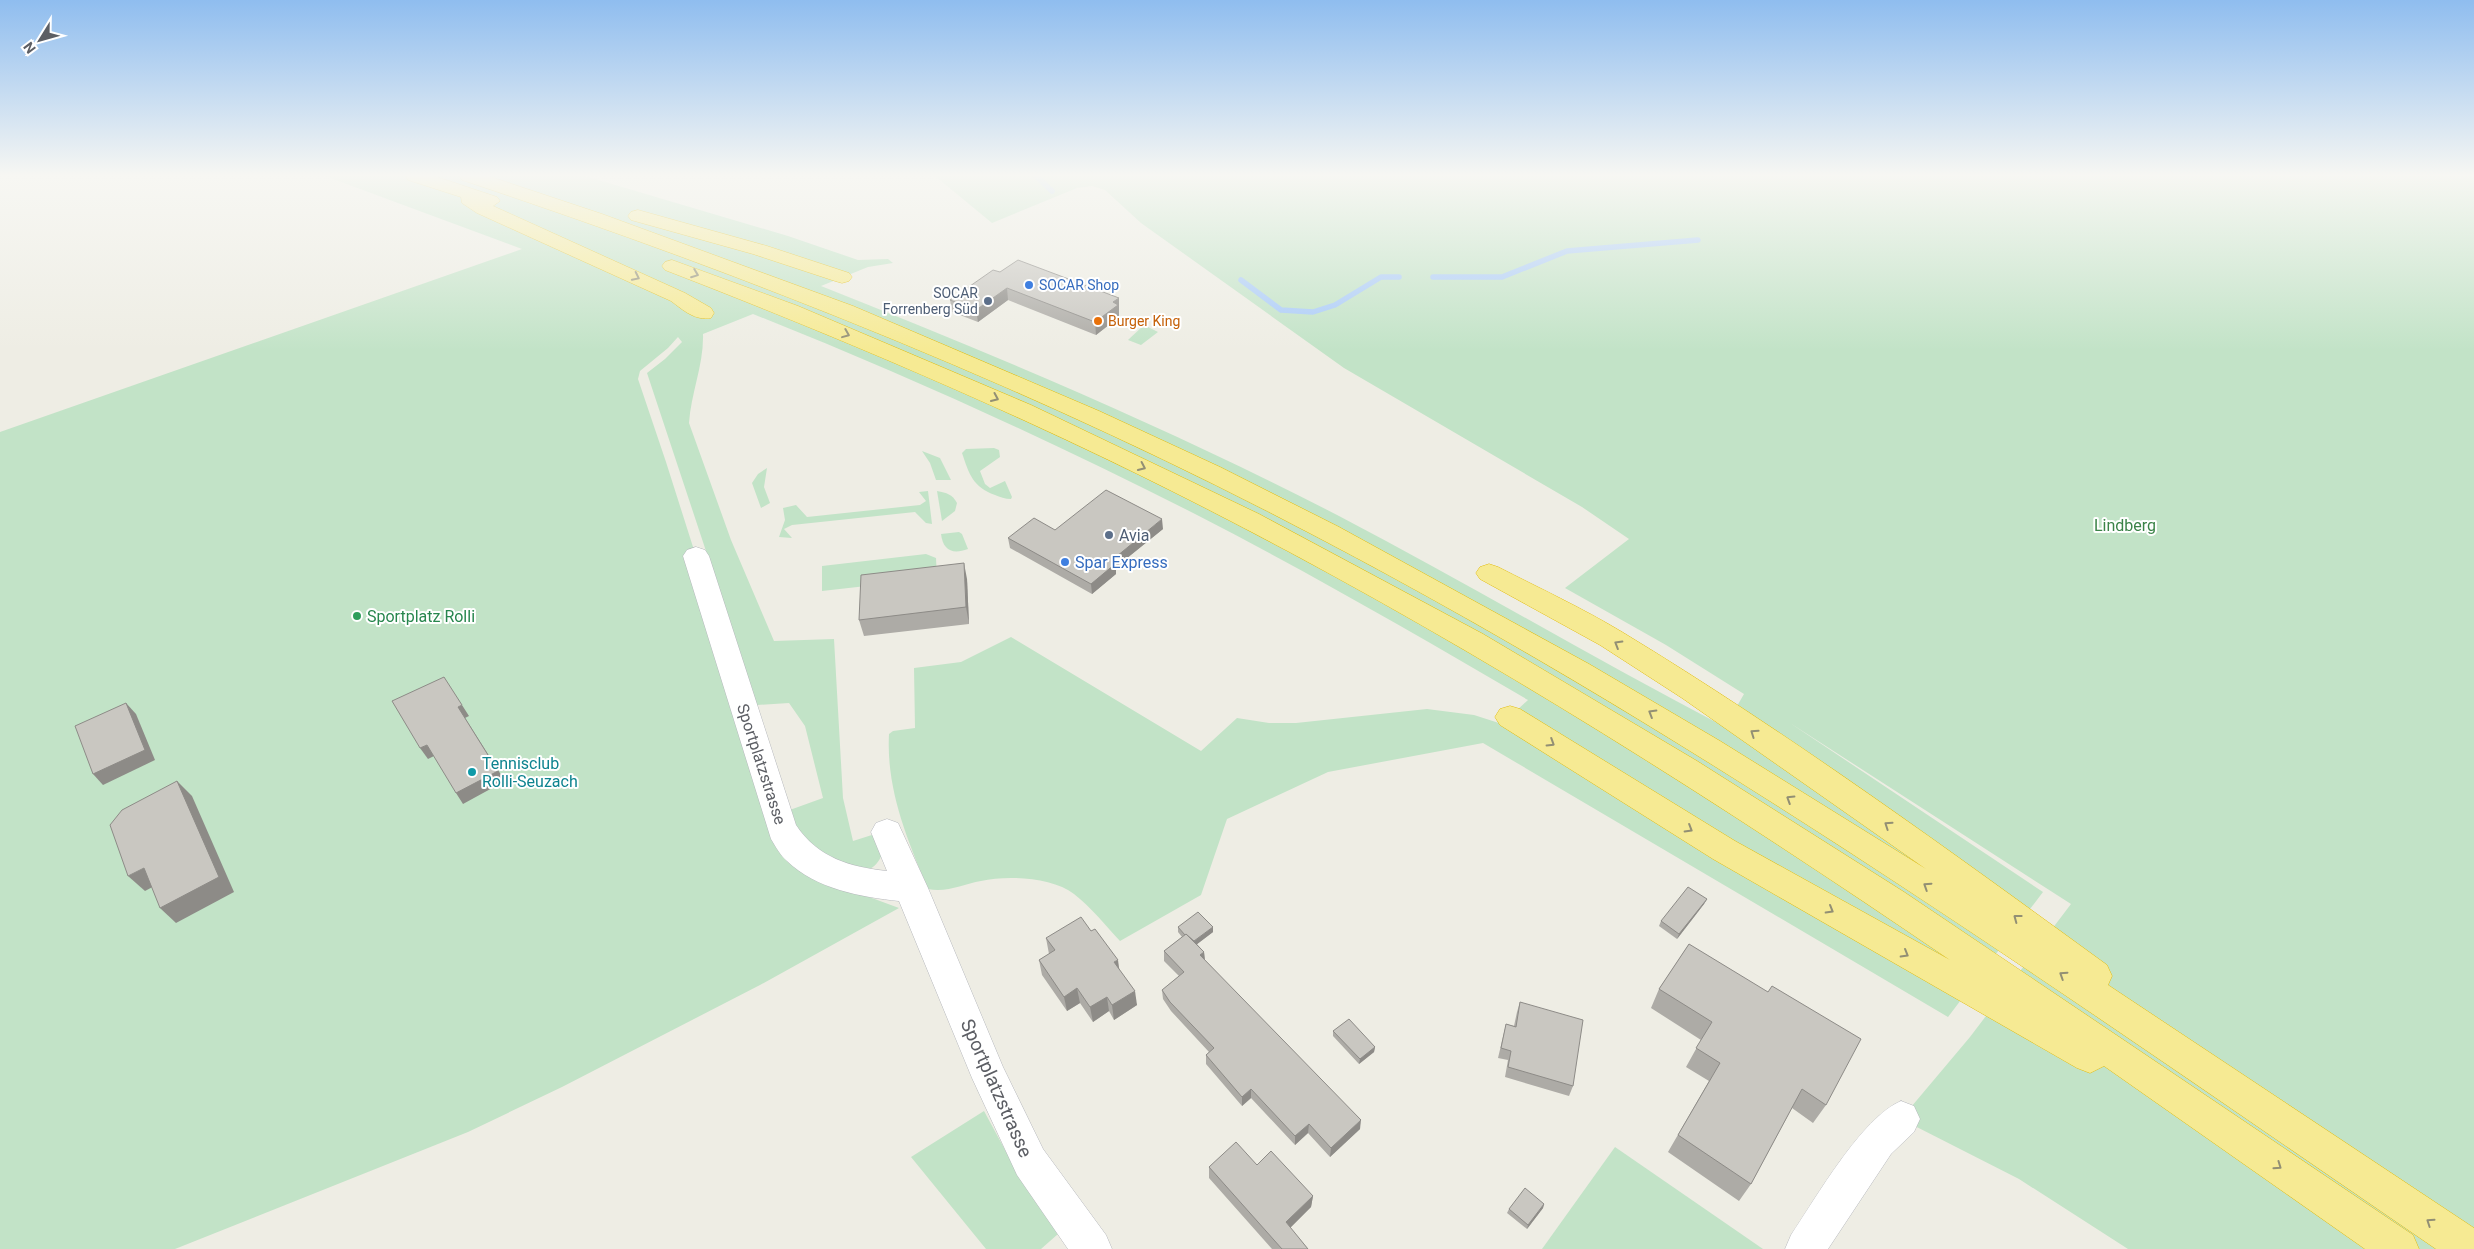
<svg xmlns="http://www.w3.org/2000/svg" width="2474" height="1249" font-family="Roboto,sans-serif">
<rect width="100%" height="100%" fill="#eeede4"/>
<g fill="#c2e3c7">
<path d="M325,176H585L788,236L858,260L888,259L893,263L868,267L821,286C997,356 1171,429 1339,516C1469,584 1595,659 1725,727L1744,694L1666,645L1565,588L1629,539L1582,507L1344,368L1141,223L1105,190L1092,186L1077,188L992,223L935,176H2474V1249H2128L2019,1179L1901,1119L1970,1037L2071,904L1790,723L2043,892L1948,1017L1483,743L1328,772L1227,819L1201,895L1120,941C1106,926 1091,907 1074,894C1052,877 1007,875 981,881C963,884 947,893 928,889C907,839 886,789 889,734L893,731L915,728L914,668L961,662L1011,637L1201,751L1237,718L1269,723H1296L1427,709L1474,715L1502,724L1528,700C1419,636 1310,573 1197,515C1052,441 904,374 753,314L703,334C704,364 691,393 689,423L731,540L774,641L834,639L843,798L853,841L875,834L882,854C879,862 875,867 866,871L810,851L787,811L823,798L805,726L789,703L757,705L647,373L665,359L682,342L678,337L668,348L640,371L638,379L666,462L769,786L823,880L899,908L760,985L562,1087L468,1132L175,1249H0V432L522,249Z"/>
<path d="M1144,325L1158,332L1141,345L1128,340Z"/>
<path d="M994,448L999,450L1000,457L980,471L985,484L990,488L1005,481L1012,497L1011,499C1005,499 1000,497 995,495C973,487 969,474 962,453L966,449Z"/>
<path d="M922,451L940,458L951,480H936L930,463Z"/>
<path d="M767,468L764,487L770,503L761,508L752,483L758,474Z"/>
<path d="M928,491L932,524L926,523L915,512L792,525L784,529L792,538L779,537L785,520L783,508L796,505L807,517L920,505L926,501L919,492Z"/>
<path d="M937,491C947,493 952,494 957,503L955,511L942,521Z"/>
<path d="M959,532L962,534L968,549C952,555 943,550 941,534Z"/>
<path d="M926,554L936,558L937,578L822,591V566Z"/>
<path d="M984,1111L1017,1172L1058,1234L1041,1249H986L911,1157Z"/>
<path d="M1615,1147L1763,1249H1542Z"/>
</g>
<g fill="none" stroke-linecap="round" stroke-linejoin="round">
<g stroke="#a9cbf9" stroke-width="5.5">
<path d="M1036,176L1052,191"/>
<path d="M1433,277H1502L1567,251L1698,240"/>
<path d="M1241,280L1281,310L1313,312L1335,305L1381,277H1399"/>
</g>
<defs>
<g id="street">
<path d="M696,547L705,550L709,556L796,825C818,858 850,867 887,871L871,832L876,823L887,819L898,823L928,888L1003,1067L1043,1149L1106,1235L1112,1249H1068L1017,1175L972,1078L899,901C861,897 816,889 787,861C780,855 776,847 771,839L683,556L687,550Z"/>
<path d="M1901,1101L1914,1106L1920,1119L1914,1132L1891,1154L1828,1249H1785L1791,1235C1816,1198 1862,1117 1901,1101Z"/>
</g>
<g id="highway">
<path d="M406,176H434L497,197L500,201L493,206L685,293L711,308L714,313L711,318C695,321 683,310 671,301L477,213L462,203L461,197L408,180Z"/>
<path d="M460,176H488L602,214L853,306L1099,411L1220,467L1339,527L1589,664L1720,741L1926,869L1682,698L1600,645L1480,579L1476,573L1480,567L1489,564L1498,567C1539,588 1582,608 1622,632C1790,734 1949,850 2107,965L2112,976L2108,985L2474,1228V1249H2436C2072,1000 1710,743 1319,538C1044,393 757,278 462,180Z"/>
<path d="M638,210L767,246L849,273L852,277L849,281L842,283L835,281L753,254L631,220L628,216L631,212Z"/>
<path d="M672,260L798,306L1031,405L1259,514L1483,634L1697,761L1904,892L2413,1235L2419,1249H2365L2104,1066L2090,1073L2077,1068L1713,859L1500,725L1495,717L1500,709L1510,706L1520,709L1735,841L1950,960C1721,804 1488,655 1242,527C1055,429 862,346 665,270L662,266L665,262Z"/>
</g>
</defs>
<use href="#street" stroke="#b6b8bd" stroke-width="1"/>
<use href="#highway" stroke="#e2bc10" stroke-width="1"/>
<use href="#street" fill="#fff" fill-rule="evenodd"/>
<use href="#highway" fill="#f6ea93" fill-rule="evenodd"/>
</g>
<g fill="#adaba6">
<path d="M1000,272L1119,298V317L1096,335L1008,300L978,322L952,312L950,300Z"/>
<path d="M1163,529L1116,567V574L1092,594L1010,548L1008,538L1055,530Z"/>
<path d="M967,579L969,624L864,636L859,620Z"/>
<path d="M1707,899L1704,904L1677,939L1659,926L1661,921Z"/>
<path d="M1178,927H1213V932L1197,944L1204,952L1205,960L1360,1129L1330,1157L1308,1133L1295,1145L1251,1098L1242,1106L1206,1064V1055L1209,1052L1171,1011L1163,999L1162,990L1179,976L1164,961V951L1182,937L1178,932Z"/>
<path d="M1046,938L1119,969L1137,1005L1114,1020L1109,1011L1093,1022L1080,1003L1067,1011L1042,975L1039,960L1049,954Z"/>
<path d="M1689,944L1826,1105L1813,1123L1792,1108L1751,1184L1739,1201L1668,1152L1709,1081L1686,1067L1701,1040L1651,1008L1659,989Z"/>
<path d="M1520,1002L1573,1086L1569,1096L1505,1077L1508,1060L1498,1058L1506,1024L1514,1026L1517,1012Z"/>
<path d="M1333,1031L1375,1047L1374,1052L1359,1064L1333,1036Z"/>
<path d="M1257,1165L1313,1196L1311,1207L1290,1228L1308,1249H1272L1209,1178V1167Z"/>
<path d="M1544,1204L1543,1208L1527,1229L1507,1213L1509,1209Z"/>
</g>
<g fill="#8d8b87">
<path d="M1007,288L1008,300L978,322L976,310Z"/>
<path d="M1119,298V317L1096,335L1095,322L1113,302Z"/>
<path d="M1162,519L1163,529L1116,567V574L1092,594L1091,584L1111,561Z"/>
<path d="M964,563L967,579L969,624L966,607Z"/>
<path d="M126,703L136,714L155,760L103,785L93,774Z"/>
<path d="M462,705L469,716L465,718L505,781L463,804L456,793L458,707Z"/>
<path d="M427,745L434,756L428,759L420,748Z"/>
<path d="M177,781L192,796L234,892L176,923L160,908Z"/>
<path d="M144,868L160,883L145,891L128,876Z"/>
<path d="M1707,899L1704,904L1677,939L1679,934Z"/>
<path d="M1213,927V932L1192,948V943Z"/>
<path d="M1204,952L1205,962L1200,955Z"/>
<path d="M1118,960L1120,975L1114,962Z"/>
<path d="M1077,988L1080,1003L1067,1011L1064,997Z"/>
<path d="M1135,991L1137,1005L1114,1020L1112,1005Z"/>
<path d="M1107,997L1109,1011L1093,1022L1090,1007Z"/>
<path d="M1375,1047L1374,1052L1359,1064L1360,1059Z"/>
<path d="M1251,1089V1098L1242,1106V1097Z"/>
<path d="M1361,1120L1360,1129L1330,1157L1331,1148Z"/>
<path d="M1309,1124L1308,1133L1295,1145V1136Z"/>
<path d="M1313,1196L1311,1207L1285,1233L1286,1222Z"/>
<path d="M1544,1204L1543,1208L1527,1229L1528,1225Z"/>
</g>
<g fill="#c9c7c1" stroke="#8d8b87">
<path d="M1018,260L1119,298L1113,302L1118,305L1095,322L1007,288L976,310L950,300L993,270L1000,272Z"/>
<path d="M1106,490L1162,519L1111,561L1115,564L1091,584L1008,538L1034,518L1055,530Z"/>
<path d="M964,563L966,607L859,620L861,575Z"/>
<path d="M444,677L462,705L458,707L498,771L456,793L427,745L420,748L392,701Z"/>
<path d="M126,703L145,750L93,774L75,726Z"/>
<path d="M177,781L219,877L160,908L144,868L128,876L110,825L122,810Z"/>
<path d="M1688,887L1707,899L1679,934L1661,921Z"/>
<path d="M1198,912L1213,927L1194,941L1186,934L1185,935L1178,927Z"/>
<path d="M1081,917L1091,931L1095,929L1118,960L1114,962L1135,991L1112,1005L1107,997L1090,1007L1077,988L1064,997L1039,960L1055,950L1046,938Z"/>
<path d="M1186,934L1204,952L1200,955L1361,1120L1331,1148L1309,1124L1295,1136L1251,1089L1242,1097L1206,1055L1214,1048L1170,1002L1162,990L1184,972L1164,951Z"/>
<path d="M1689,944L1768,992L1772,986L1861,1039L1826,1105L1802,1089L1751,1184L1678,1135L1720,1063L1696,1048L1712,1022L1659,989Z"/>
<path d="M1520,1002L1583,1020L1573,1086L1508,1067L1511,1051L1501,1048L1506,1024L1516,1027Z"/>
<path d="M1349,1019L1375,1047L1360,1059L1333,1031Z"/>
<path d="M1236,1142L1257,1165L1271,1151L1313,1196L1286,1222L1308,1249H1282L1209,1167Z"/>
<path d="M1525,1188L1544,1204L1528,1225L1509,1209Z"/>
</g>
<defs><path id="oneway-chevron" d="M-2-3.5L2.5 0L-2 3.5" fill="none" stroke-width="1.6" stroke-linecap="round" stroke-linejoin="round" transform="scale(1.25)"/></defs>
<g stroke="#928f74">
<use href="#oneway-chevron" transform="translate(695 274) rotate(21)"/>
<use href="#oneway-chevron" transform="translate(636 277) rotate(26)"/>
<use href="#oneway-chevron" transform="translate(846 334) rotate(22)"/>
<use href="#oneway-chevron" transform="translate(995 398) rotate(24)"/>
<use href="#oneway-chevron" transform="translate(1142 467) rotate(25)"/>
<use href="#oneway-chevron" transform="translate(1618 644) rotate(-149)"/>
<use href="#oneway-chevron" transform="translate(1652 713) rotate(-149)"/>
<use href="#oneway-chevron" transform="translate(1754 733) rotate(-145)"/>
<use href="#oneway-chevron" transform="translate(1551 743) rotate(32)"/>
<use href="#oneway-chevron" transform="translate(1790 799) rotate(-148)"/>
<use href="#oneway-chevron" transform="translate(1888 825) rotate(-146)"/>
<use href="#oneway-chevron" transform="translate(1689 829) rotate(31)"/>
<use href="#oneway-chevron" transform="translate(1927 886) rotate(-147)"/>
<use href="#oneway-chevron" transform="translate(1830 910) rotate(30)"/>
<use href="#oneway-chevron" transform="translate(2017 918) rotate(-143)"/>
<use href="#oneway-chevron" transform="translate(1905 954) rotate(30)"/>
<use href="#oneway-chevron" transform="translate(2063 975) rotate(-147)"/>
<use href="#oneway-chevron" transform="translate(2278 1166) rotate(35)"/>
<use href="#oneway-chevron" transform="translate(2430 1222) rotate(-146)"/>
</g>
<linearGradient id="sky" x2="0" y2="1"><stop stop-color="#8fbdef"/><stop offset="0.5" stop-color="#f7f7f3"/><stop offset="1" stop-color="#f7f7f3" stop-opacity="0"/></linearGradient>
<rect width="2474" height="351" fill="url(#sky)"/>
<g fill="#3f7fe0" stroke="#fff" stroke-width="2">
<circle cx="1029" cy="285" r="5"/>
<circle cx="1065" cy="562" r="5"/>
</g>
<g fill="#5c6f8a" stroke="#fff" stroke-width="2">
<circle cx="988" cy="301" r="5"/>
<circle cx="1109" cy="535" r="5"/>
</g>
<circle fill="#e8710a" stroke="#fff" stroke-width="2" cx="1098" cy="321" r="5"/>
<circle fill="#2e9e5b" stroke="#fff" stroke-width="2" cx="357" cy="616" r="5"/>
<circle fill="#0f9aa8" stroke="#fff" stroke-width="2" cx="472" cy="772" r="5"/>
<g text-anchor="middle" stroke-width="4" stroke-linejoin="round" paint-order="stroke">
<g font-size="14" fill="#366cbe" stroke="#fff" text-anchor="start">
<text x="1039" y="290">SOCAR Shop</text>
</g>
<g font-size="14" fill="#4e5e75" stroke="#fff" text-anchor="end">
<text x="978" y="298">SOCAR<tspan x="978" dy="16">Forrenberg Süd</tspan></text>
</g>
<g font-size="14" fill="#c56008" stroke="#fff" text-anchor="start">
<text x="1108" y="326">Burger King</text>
</g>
<g font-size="16" fill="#3b8348" stroke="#fff">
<text x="2125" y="531">Lindberg</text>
</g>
<g font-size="16" fill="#4e5e75" stroke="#fff" text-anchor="start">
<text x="1119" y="541">Avia</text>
</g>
<g font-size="16" fill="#366cbe" stroke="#fff" text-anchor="start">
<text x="1075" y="568">Spar Express</text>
</g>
<g font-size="16" fill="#27864d" stroke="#fff" text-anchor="start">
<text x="367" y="622">Sportplatz Rolli</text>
</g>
<g font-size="16" fill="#0d838f" stroke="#fff" text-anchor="start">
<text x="482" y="769">Tennisclub<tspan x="482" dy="18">Rolli-Seuzach</tspan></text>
</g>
<g font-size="16" fill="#5c5e64" stroke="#fff">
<text transform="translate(762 764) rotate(72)" y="6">Sportplatzstrasse</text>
</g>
<g font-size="19" fill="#5c5e64" stroke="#fff">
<text transform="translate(997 1088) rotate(66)" y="7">Sportplatzstrasse</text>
</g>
</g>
<g transform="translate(40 40) rotate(233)" stroke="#ffffff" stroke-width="4" paint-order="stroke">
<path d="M0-4L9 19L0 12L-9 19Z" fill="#5c5e64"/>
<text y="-8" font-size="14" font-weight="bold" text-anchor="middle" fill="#5c5e64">N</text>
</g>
</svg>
